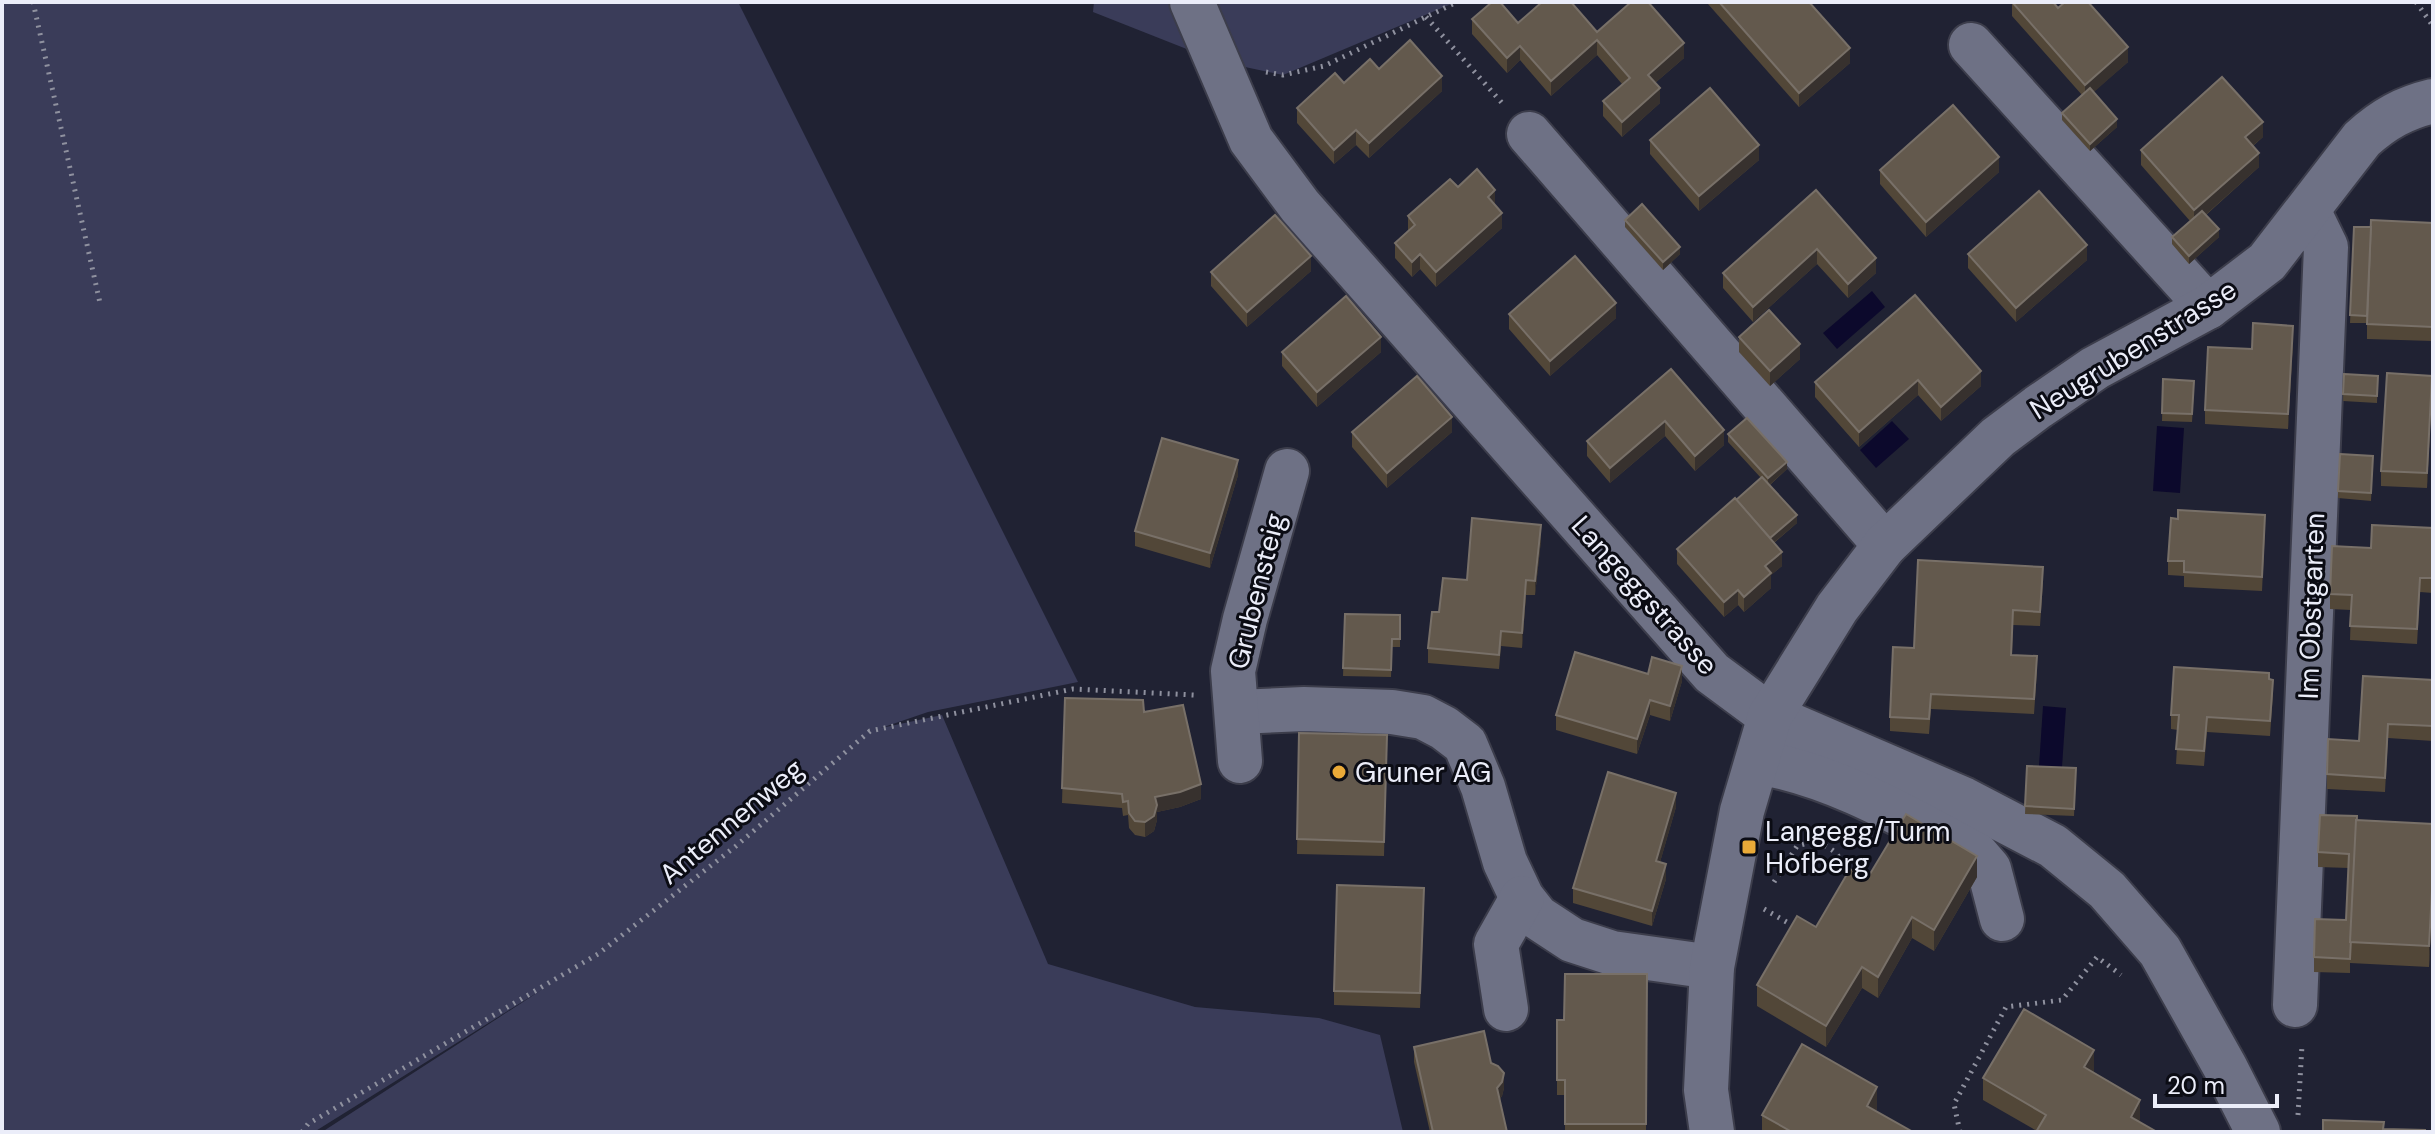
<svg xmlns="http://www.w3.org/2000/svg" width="2435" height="1134" font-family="'DM Sans',sans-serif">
<rect width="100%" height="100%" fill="#202233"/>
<g fill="#3a3c59">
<path d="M2,2H738L1078,682L928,712L881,728L942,715L1048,964L1195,1007L1319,1018L1380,1035L1403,1132H322L543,989L314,1132H2Z"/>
<path d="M1094,2H1456L1283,75L1217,61L1093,12Z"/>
</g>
<g fill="#0c092c">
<path d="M1872,291L1885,307L1837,349L1823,333Z"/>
<path d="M1892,421L1909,439L1876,468L1860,450Z"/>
<path d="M2157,426L2184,428L2180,493L2153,491Z"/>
<path d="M2043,706L2066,708L2062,767L2039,766Z"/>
</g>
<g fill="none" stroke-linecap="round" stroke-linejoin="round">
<defs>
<g id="minor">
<path d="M1192,2L1251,140L1300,206L1712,673L1770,716L1963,799L2053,846L2107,890L2160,951L2225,1067L2258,1132"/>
<path d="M1971,45L2208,307"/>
<path d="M1529,134L1885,545"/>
<path d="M1237,712L1304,709L1392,712L1423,717L1444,728L1465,744L1483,787L1505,862L1522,898L1537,917L1572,940L1612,953L1712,967"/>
<path d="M1240,761L1233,671L1245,619L1287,471"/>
<path d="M1757,762C1836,775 1907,818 1977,855L1989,869L2002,919"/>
<path d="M2295,1005L2326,247L2308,210"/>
<path d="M1506,1009L1496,944L1522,898"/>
<path d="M1712,1132L1706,1090L1712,967L1742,811L1770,716L1837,608L1885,545L1998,437L2038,407L2095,368L2208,307L2267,262L2362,139C2384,119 2404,108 2433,101"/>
</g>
</defs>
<use href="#minor" stroke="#3c3d4b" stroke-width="48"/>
<g stroke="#8f919f" stroke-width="5" stroke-dasharray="2 6" stroke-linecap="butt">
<path d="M33,2L100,303"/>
<path d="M2416,2L2433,26"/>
<path d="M1426,17L1502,103"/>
<path d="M1266,72L1283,75L1324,66L1457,2"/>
<path d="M1774,882L1797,846L1815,841C1842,853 1838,855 1848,881"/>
<path d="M1764,909L1797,928"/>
<path d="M2298,1115L2302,1045"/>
<path d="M302,1132L308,1124L598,954L736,846L870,731L1073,689L1194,695"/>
<path d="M1960,1132L1954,1104L2006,1007L2062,1000L2097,957L2121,975"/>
</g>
<use href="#minor" stroke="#6e7185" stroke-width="44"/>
</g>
<g fill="#524738">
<path d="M1708,2H1809L1850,63L1799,107L1708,4Z"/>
<path d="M2012,2L2058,8L2128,62L2093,92L2117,127L2090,151L2062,120V113L2082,95L2012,16Z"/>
<path d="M1472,19L1597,32L1684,58L1655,83L1660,103L1622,137L1603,116V101L1622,84L1597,55L1551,96L1520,60L1507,73L1472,34Z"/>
<path d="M1379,69L1442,91L1369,158L1356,145L1334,164L1297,123V108Z"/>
<path d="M2263,137L2253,146L2259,167L2206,215L2219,237L2189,264L2172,244V237L2190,221L2141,165V150Z"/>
<path d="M1650,140L1759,160L1699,211L1650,154Z"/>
<path d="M1880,170L1999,172L1926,237L1880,184Z"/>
<path d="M1458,187L1495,205L1502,228L1436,287L1420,269L1412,277L1395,258V243L1408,232V216Z"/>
<path d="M1816,190L1876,273L1848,298L1817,264L1753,322L1723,288V273Z"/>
<path d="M1625,220L1680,254L1663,270L1625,227Z"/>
<path d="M2433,223V341L2367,339V323H2350L2354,227H2371Z"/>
<path d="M1968,254L2087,260L2016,322L1968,268Z"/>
<path d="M1311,271L1247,327L1211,286V272Z"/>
<path d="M1915,295L1981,386L1941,421L1918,395L1859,447L1815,397V382Z"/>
<path d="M1509,314L1616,318L1550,376L1509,329Z"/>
<path d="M1739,337L1800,359L1770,386L1739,352Z"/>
<path d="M2293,341L2288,429L2205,424V410L2252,349Z"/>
<path d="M1282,352H1381L1317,407L1282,366Z"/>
<path d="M1671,369L1724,445L1695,471L1665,436L1610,483L1587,456V441Z"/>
<path d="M2344,374L2378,376L2377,403L2343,401Z"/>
<path d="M2163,379L2194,389L2192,422L2162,421Z"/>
<path d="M2432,391L2427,488L2381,486V471Z"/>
<path d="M1352,432H1452L1387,488L1352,447Z"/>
<path d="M1728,434L1787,469L1770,485L1797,523L1774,543L1782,566L1771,575V588L1744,612L1738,605L1724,617L1677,564V549L1736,500L1761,478L1728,442Z"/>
<path d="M2373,456L2371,501L2338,498V491Z"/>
<path d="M1238,475L1210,568L1135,546V531Z"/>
<path d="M2178,519L2265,529L2262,591L2184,587V576L2168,575V561Z"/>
<path d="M2433,528V593L2420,592L2417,644L2350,640L2351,610L2330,609V594L2371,548Z"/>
<path d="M1541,540L1535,595H1526L1522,648L1501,646L1499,669L1428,663V648L1439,612L1467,580Z"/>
<path d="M2043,582L2040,626L2013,625L2012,655L2037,671L2034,714L1931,709L1929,734L1890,731V717L1914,648Z"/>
<path d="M1345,614L1400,615V647H1392L1391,677L1343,676Z"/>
<path d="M1648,674L1682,681L1670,721L1650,715L1637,754L1556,730V715Z"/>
<path d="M2269,679L2273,694L2270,736L2207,732L2204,766L2176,764L2178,730L2171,729V715Z"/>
<path d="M2433,680V741L2388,738L2385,792L2327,789V774Z"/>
<path d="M1065,698L1144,712L1201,799L1180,807L1157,812V820L1154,831L1145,837L1135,835L1129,828L1128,815L1123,816L1122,808L1062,803Z"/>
<path d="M1299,733L1387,735L1384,856L1297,854Z"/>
<path d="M2027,766L2076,768L2074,816L2025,814Z"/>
<path d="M1676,807L1660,862L1666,879L1652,926L1573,903V888Z"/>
<path d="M2357,820L2433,824V893L2429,967L2350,963V973L2314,972V957L2346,920L2349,868L2318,867V852Z"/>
<path d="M1977,877L1934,951L1912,938L1878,998L1862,988L1826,1047L1757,1006V985L1816,927L1867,879Z"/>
<path d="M1424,902L1420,1008L1334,1005V991Z"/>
<path d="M1647,974L1646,1132H1565V1095H1557V1020H1564Z"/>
<path d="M1414,1047L1504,1088L1502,1096L1499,1100L1506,1132H1430L1414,1062Z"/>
<path d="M2094,1071L2093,1072L2140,1122L2037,1131L1983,1100V1078Z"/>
<path d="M1877,1108L1876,1111L1913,1132H1762V1115Z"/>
</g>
<g fill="#37312e">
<path d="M1597,40V55L1551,96V81Z"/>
<path d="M1684,43V58L1648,89V75Z"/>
<path d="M1520,46V60L1507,73V58Z"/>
<path d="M2128,47V62L2085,100V85Z"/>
<path d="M1850,48V63L1799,107V93Z"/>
<path d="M1442,76V91L1369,158V143Z"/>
<path d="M1660,88V103L1622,137V122Z"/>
<path d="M2117,119V127L2090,151V144Z"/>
<path d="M2263,122V137L2245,152V137Z"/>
<path d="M1356,130V145L1334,164V150Z"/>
<path d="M1759,145V160L1699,211V196Z"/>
<path d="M2259,153V167L2194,225V210Z"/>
<path d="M1999,157V172L1926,237V222Z"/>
<path d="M1495,190V205L1488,197Z"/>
<path d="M1502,213V228L1436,287V272Z"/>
<path d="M2219,229V237L2189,264V256Z"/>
<path d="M2087,245V260L2016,322V308Z"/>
<path d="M1680,247V254L1663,270V262Z"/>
<path d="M1817,249V264L1753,322V307Z"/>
<path d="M1420,254V269L1412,277V262Z"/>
<path d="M1311,256V271L1247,327V312Z"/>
<path d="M1876,258V273L1848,298V284Z"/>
<path d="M1616,303V318L1550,376V361Z"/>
<path d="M2293,326V341L2288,429V414Z"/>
<path d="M1381,337V352L1317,407V392Z"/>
<path d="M1800,344V359L1770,386V371Z"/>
<path d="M1981,371V386L1941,421V407Z"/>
<path d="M2432,376V391L2427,488V473Z"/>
<path d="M1918,380V395L1859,447V432Z"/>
<path d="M1452,417V432L1387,488V473Z"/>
<path d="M1665,421V436L1610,483V468Z"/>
<path d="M1724,430V445L1695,471V456Z"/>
<path d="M1238,460V475L1210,568V553Z"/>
<path d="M1787,462V469L1768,486V478Z"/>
<path d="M1797,515V523L1766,549V542Z"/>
<path d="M1541,525V540L1535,595V581Z"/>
<path d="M1782,552V566L1771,575V588L1744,612V597L1765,566Z"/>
<path d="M1526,580V595L1522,648V633Z"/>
<path d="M1738,590V605L1724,617V602Z"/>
<path d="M1682,666V681L1670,721V706Z"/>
<path d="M1650,700V715L1637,754V739Z"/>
<path d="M1201,784V799L1180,807L1157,812V820L1154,831L1145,837V822L1155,797Z"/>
<path d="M1676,793V807L1656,876V861Z"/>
<path d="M1977,856V877L1934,951V930Z"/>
<path d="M1666,864V879L1652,926V911Z"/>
<path d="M2433,872V893L2429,967V946Z"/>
<path d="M1912,917V938L1878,998V977Z"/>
<path d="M1862,967V988L1826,1047V1026Z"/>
<path d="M2094,1050V1071L2084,1088V1067Z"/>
<path d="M1504,1073V1088L1502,1096L1497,1103V1088Z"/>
<path d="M1877,1087V1108L1867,1127V1106Z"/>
<path d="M2140,1100V1121L2131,1117Z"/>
</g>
<g fill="#63594d" stroke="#787068" stroke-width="2">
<path d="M1492,2H1500L1518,23L1542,2H1571L1597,32L1631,2H1648L1684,43L1648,75L1660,88L1622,122L1603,101L1630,78L1597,40L1551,81L1520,46L1507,58L1472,19Z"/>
<path d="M1719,2H1809L1850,48L1799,93Z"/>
<path d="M2012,2H2053L2058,8L2065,2H2088L2128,47L2085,85Z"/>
<path d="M1410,40L1442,76L1369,143L1356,130L1334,150L1297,108L1335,73L1344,83L1370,59L1379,69Z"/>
<path d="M2222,77L2263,122L2245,137L2259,153L2194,210L2141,150Z"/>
<path d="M1710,88L1759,145L1699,196L1650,140Z"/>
<path d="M2090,88L2117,119L2090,144L2062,113Z"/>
<path d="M1953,105L1999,157L1926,222L1880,170Z"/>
<path d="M1477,169L1495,190L1488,197L1502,213L1436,272L1420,254L1412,262L1395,243L1415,225L1408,216L1450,179L1458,187Z"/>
<path d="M1816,190L1876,258L1848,284L1817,249L1753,307L1723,273Z"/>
<path d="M2039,191L2087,245L2016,308L1968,254Z"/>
<path d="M1642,204L1680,247L1663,262L1625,220Z"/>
<path d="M2202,211L2219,229L2189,256L2172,237Z"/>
<path d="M1275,215L1311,256L1247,312L1211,272Z"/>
<path d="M2371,220L2433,223V327L2367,324Z"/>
<path d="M2354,227H2371L2367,316L2350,315Z"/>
<path d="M1575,256L1616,303L1550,361L1509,314Z"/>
<path d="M1915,295L1981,371L1941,407L1918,380L1859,432L1815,382Z"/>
<path d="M1346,296L1381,337L1317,392L1282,352Z"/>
<path d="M1769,310L1800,344L1770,371L1739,337Z"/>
<path d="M2253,323L2293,326L2288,414L2205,410L2208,347L2252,349Z"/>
<path d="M1671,369L1724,430L1695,456L1665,421L1610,468L1587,441Z"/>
<path d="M2387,373L2432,376L2427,473L2381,471Z"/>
<path d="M2344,374L2378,376L2377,396L2343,394Z"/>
<path d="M1417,376L1452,417L1387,473L1352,432Z"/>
<path d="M2163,379L2194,381L2192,414L2162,413Z"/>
<path d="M1747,418L1787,462L1768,478L1728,434Z"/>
<path d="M1162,438L1238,460L1210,553L1135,531Z"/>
<path d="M2340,454L2373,456L2371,493L2338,491Z"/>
<path d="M1762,477L1797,515L1770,538L1736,500Z"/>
<path d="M1735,498L1782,552L1765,566L1771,573L1744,597L1738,590L1724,602L1677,549Z"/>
<path d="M2178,510L2265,515L2262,577L2184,572V561H2168L2171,518L2178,519Z"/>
<path d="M1472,518L1541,525L1535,581L1526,580L1522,633L1501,631L1499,655L1428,648L1432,612H1439L1443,578L1467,580Z"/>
<path d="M2372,525L2433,528V578H2420L2417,629L2350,626L2352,595L2330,594L2332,546L2371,548Z"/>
<path d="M1918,560L2043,567L2040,612L2013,610L2011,655L2037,656L2034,699L1931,694L1929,719L1890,717L1893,647L1914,648Z"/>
<path d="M1345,614L1400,615V639H1392L1391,670L1343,668Z"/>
<path d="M1575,652L1648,674L1652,657L1682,666L1670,706L1650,700L1637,739L1556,715Z"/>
<path d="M2174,667L2269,673V679L2273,680L2270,721L2207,717L2204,751L2176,749L2179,715H2171Z"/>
<path d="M2363,676L2433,680V726L2388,724L2385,778L2327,774L2328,739L2359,741Z"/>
<path d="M1065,698L1143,700L1144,712L1183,705L1201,784L1180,792L1155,797L1157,805L1154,816L1145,822L1135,821L1129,813L1128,801L1123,802L1122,794L1062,788Z"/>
<path d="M1299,733L1387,735L1384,842L1297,839Z"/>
<path d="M2027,766L2076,768L2074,809L2025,806Z"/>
<path d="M1608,772L1676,793L1656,861L1666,864L1652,911L1573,888Z"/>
<path d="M1906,814L1977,856L1934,930L1912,917L1878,977L1862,967L1826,1026L1757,985L1797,916L1816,927L1850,869L1867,879Z"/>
<path d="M2320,815L2357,816L2350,959L2314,957L2315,919L2346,920L2349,854L2318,852Z"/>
<path d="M2356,820L2433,824V872L2429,946L2350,942Z"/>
<path d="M1337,885L1424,888L1420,993L1334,991Z"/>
<path d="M1565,974H1647L1646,1124H1565V1080H1557V1020H1564Z"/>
<path d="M2024,1009L2094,1050L2084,1067L2140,1100L2131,1117L2157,1132H2036L2046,1115L1983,1078Z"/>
<path d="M1484,1031L1491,1063L1498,1066L1504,1073L1502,1082L1497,1088L1507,1132H1433L1414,1047Z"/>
<path d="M1802,1044L1877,1087L1867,1106L1913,1132H1792L1762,1115Z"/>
<path d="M2323,1120L2384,1122L2383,1129L2425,1130V1132H2323Z"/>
</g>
<g fill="#eaaa38" stroke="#0b0c14" stroke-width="3">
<circle cx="1339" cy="772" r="8"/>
<rect x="1741" y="839" width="16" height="16" rx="4"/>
</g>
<g text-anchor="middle" stroke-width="6" stroke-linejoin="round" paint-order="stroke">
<g font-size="28" fill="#ebedf9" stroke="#0b0c14">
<text transform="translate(2133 349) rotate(-32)" y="10">Neugrubenstrasse</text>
<text transform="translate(1256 591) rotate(-76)" y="10">Grubensteig</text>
<text transform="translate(1645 595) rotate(48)" y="10">Langeggstrasse</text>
<text transform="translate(2311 606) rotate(-88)" y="10">Im Obstgarten</text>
<text transform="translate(731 821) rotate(-40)" y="10">Antennenweg</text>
</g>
<g font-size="28" fill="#ebedf9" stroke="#0b0c14" text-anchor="start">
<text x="1355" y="782">Gruner AG</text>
<text x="1765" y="841">Langegg/Turm<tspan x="1765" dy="32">Hofberg</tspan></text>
</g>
</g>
<rect width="2435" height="1134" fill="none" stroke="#ebedf9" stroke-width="8"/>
<path d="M2155 1094v12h122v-12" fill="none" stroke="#ebedf9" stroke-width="4"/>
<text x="2167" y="1094" font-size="24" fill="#ebedf9" stroke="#0b0c14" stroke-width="6" paint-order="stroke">20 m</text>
</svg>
